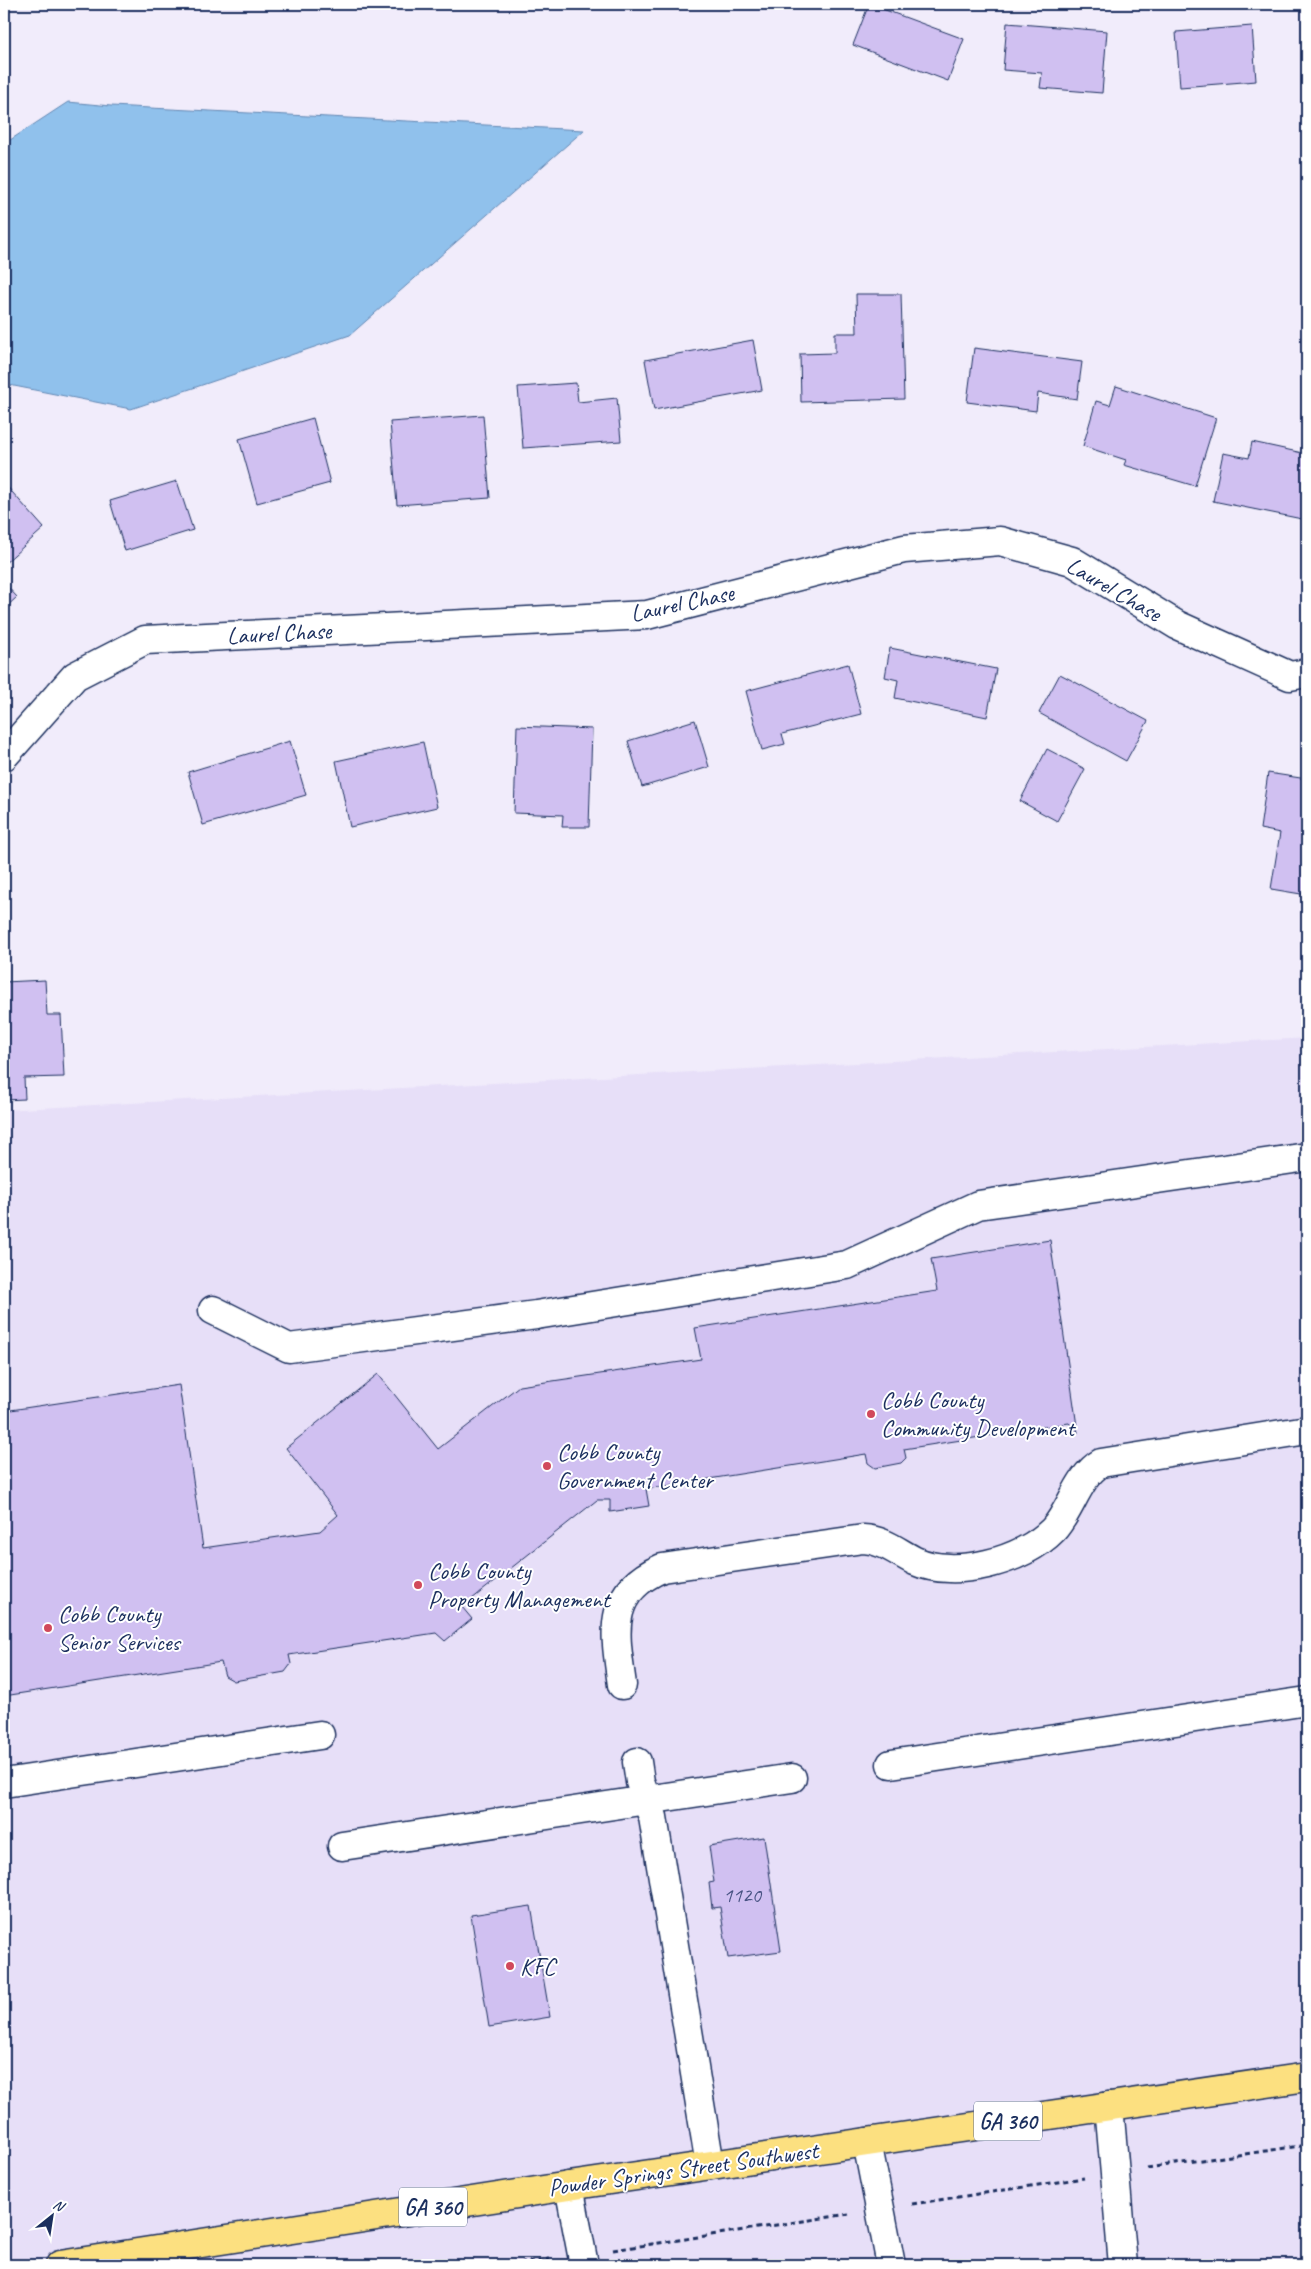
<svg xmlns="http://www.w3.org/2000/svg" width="1311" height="2269" font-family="Caveat,sans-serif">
<rect width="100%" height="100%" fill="#f1ecfb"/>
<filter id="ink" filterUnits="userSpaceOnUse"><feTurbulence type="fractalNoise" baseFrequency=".02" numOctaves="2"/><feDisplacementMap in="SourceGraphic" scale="10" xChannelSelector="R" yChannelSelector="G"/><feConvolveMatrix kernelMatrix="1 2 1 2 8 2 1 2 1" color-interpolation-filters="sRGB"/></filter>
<g filter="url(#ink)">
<path fill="#e7dff8" d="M1307,1038V2265H4V1110Z"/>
<path fill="#90c1ec" stroke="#6187b3" d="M68,102L111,106L584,130L350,335L131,409L4,384V144Z"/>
<g fill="#d0c0f1" stroke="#1b2f5e">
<path d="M869,4L964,39L948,81L853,45Z"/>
<path d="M1007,23L1107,31L1102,93L1040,88L1042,73L1003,70Z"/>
<path d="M1252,26L1256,81L1180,87L1176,32Z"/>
<path d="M856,294H901L904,399L801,402L800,354L835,353V333H857Z"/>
<path d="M753,340L762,390L654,410L645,360Z"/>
<path d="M974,348L1082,362L1077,399L1038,393L1036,411L967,402Z"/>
<path d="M576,383L578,402L617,398L621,441L523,448L518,387Z"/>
<path d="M1116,386L1216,418L1195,486L1124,465L1126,460L1083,446L1096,401L1110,405Z"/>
<path d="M483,415L490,498L397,505L390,422Z"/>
<path d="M313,418L330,483L257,503L239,439Z"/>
<path d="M1252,442L1307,454V520L1213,501L1223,453L1249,458Z"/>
<path d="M177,481L193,530L125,551L110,501Z"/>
<path d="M4,483L44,528L4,564Z"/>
<path d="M4,583L17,597L4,609Z"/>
<path d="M890,648L996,669L987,717L895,698L898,680L885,677Z"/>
<path d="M848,664L861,714L782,734L785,744L762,750L746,691Z"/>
<path d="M1060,674L1148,721L1126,761L1039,713Z"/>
<path d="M695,720L709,767L642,787L628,741Z"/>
<path d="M517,726L592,729L589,827H562L563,815L514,813Z"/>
<path d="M290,741L306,795L203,825L188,772Z"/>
<path d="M423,742L437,807L350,827L336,761Z"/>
<path d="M1047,749L1085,769L1057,821L1020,801Z"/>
<path d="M1268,773L1307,779V895L1271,889L1280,833L1260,829Z"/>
<path d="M45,980L47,1015H61L64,1077L24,1078L25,1099L4,1100V982Z"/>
<path d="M1050,1240L1078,1433L1069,1423L904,1449L906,1458L901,1463L875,1468L868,1463L866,1454L646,1489L649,1506L610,1512V1500H597L462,1607L472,1619L445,1641L436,1633L289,1655L291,1664L285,1672L234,1681L225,1676L221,1662L4,1696V1411L179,1385L203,1548L320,1531L338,1515L286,1448L378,1374L438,1449L519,1386L701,1359L695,1328L937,1291L931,1259Z"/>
<path d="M764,1837L781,1951L728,1958L720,1907L712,1908L709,1883L714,1882L709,1846Z"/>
<path d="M531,1906L550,2017L489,2027L471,1915Z"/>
</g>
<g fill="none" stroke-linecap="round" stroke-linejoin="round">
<defs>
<g id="minor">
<path d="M4,756L75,676L145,640L647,615L904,549L1000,541L1072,561L1177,625L1290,676L1307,673"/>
<path d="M213,1310L289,1348L536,1315L847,1265L978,1205L1307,1157"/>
<path d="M622,1685C615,1633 605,1593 662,1568L863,1539C884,1540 897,1552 915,1561C955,1579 1023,1561 1053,1530C1071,1511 1078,1476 1101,1463L1307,1430"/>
<path d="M637,1762L640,1782L653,1817L710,2165"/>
<path d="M891,1764L1307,1701"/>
<path d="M4,1783L320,1735"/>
<path d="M342,1846L792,1778"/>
<path d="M1109,2106L1123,2265"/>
<path d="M867,2142L891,2265"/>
<path d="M569,2186L584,2265"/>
</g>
<path id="major" d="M60,2265L569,2186L1307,2077"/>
</defs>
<use href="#minor" stroke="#1b2f5e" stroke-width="31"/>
<use href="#major" stroke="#1b2f5e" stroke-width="31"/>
<g stroke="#1b2f5e" stroke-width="3" stroke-dasharray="5 4" stroke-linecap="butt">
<path d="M1147,2168L1307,2145"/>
<path d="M912,2204L1084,2178"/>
<path d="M613,2250L849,2214"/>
<path d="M511,2265L550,2259"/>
</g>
<use href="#minor" stroke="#fff" stroke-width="28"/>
<use href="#major" stroke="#fce080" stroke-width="28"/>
</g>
</g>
<g fill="#d1495b" stroke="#fff" stroke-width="2">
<circle cx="871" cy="1414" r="5"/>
<circle cx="547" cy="1466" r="5"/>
<circle cx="418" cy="1585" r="5"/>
<circle cx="48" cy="1628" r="5"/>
<circle cx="510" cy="1966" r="5"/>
</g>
<g text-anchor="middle" stroke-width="4" stroke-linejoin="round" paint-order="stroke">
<g font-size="21" fill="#485383">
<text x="742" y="1902">1120</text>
</g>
<g fill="#fff" stroke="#5f6d8e" stroke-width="1">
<rect x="974" y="2101.5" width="68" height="39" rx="4"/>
<rect x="399" y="2187.5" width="68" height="39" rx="4"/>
</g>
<g font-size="22" font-weight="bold" fill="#1b2f5e">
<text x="1008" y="2129">GA 360</text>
<text x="433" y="2215">GA 360</text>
</g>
<g font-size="24" fill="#1b2f5e" stroke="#fff">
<text transform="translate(1114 589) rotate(30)" y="8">Laurel Chase</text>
<text transform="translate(682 603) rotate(-12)" y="8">Laurel Chase</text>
<text transform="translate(279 633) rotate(-3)" y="8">Laurel Chase</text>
<text transform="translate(683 2169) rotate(-8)" y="8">Powder Springs Street Southwest</text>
</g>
<g font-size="24" fill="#1b2f5e" stroke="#fff" text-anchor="start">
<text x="881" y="1408">Cobb County<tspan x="881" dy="28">Community Development</tspan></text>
<text x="557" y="1460">Cobb County<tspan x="557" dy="28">Government Center</tspan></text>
<text x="428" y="1579">Cobb County<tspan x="428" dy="28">Property Management</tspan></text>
<text x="58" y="1622">Cobb County<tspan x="58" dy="28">Senior Services</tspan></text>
<text x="520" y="1974">KFC</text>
</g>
</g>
<rect width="1311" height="2269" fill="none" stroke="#fff" stroke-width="20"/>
<rect x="10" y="10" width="1291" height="2249" fill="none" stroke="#1b2f5e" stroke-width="2" filter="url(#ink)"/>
<g transform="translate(52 2216) rotate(30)" stroke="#ffffff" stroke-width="4" paint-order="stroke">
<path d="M0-4L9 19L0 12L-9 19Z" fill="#1b2f5e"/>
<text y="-8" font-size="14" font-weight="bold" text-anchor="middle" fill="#1b2f5e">N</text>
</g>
</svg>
